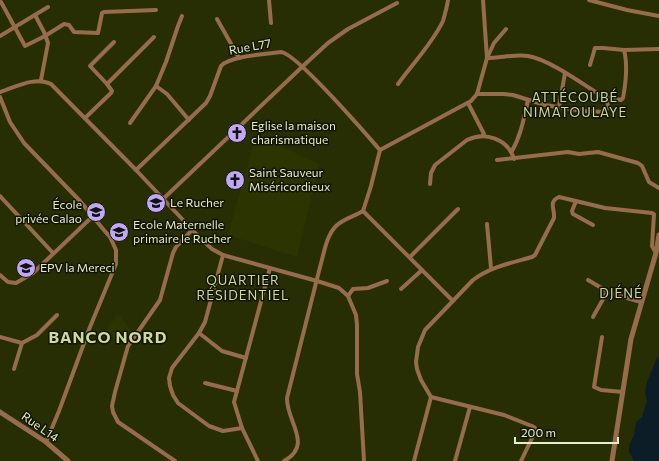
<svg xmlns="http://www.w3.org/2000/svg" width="659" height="461" font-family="Commissioner,sans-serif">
<rect width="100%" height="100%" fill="#282e04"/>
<g fill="#2c3401">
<path d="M256,135L319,164L297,257L228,235Z"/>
<path d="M118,314L131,331L125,337L123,343L105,335L107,331L106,330Z"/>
</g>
<path fill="#0c1d28" d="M659,357V461H634L629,452V445L634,435L636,422L642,417L647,400C641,388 653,371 656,359Z"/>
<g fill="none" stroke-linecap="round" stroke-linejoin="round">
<g stroke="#966c4c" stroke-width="4">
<path d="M269,0L271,23"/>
<path d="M483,0L487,58"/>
<path d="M589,0L627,10L659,16"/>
<path d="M1,2L25,46L45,36L64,24L69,25L74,32L98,33L102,13L104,12L156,10"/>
<path d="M35,15L44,32L48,43L41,80"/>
<path d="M217,19L239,58"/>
<path d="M0,36L48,7"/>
<path d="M590,65L595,48H603L624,50L659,49"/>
<path d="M107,84L90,66L114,42"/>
<path d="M398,84C413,63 432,44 443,21C445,14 447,7 448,0"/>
<path d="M156,86L166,62L178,26L182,16"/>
<path d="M0,92C16,87 35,76 51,84L136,170L200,238L212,249L223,255L317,281L339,288L348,296L356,315L357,325V374L360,392L364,461"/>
<path d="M477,94H504L513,95L545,105L583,111L605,112C609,107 609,103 605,98C585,86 551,60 528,56C516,54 500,58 487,58"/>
<path d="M602,96L621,100L623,98C626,82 628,65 624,50"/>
<path d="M0,97L10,122L24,143L80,201L103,229L110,237L116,250V264L90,327L59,411L46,442"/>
<path d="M468,103L484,134L483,135"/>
<path d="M559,107L565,73"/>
<path d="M85,118L111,93L112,91L107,84L154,37"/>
<path d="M130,123L156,86L167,94L189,120"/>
<path d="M512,151C521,135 524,118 528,100"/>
<path d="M497,160L568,152L579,154L598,152L638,163L642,166L649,182L659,188"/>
<path d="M136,170L206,103L210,96L221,66C229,56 267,54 281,52C296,53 366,134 380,150"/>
<path d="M430,184L431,173L435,165L467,140C485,131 508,139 514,159"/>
<path d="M0,196L53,253"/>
<path d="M163,199L303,66L328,43L348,29L397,3"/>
<path d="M576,201L572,211L573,214L593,225"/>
<path d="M363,211L453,301"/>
<path d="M487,224L491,268"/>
<path d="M223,255L205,322L199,333L172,368L169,378L170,386L173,395L178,403L209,426L223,431L242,428"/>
<path d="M410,257L458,209"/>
<path d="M0,275L8,282L16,283L33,273L92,217"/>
<path d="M588,280L610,293L641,302"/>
<path d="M401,289L422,270"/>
<path d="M348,296L353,289L368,288L387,281"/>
<path d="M593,317L607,292"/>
<path d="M199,333L222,351L246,358"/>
<path d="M0,337L22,343L37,335L57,315"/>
<path d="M602,337L594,387L601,390L623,392"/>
<path d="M14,369L22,343"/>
<path d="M205,383L237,391"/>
<path d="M175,461L118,422L113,412L112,406L115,392L128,346L160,300L173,253L176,247L192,230"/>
<path d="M258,461L242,428L234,402L270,268"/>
<path d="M284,461C314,445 286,421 287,398L320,267C324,254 326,236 336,226C343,219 355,216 363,211L371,186L380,150L471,101L477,94L487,58L494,43L506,29"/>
<path d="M414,461L431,397"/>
<path d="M455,461L470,407"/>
<path d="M521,461L535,432V428L532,426L504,415L431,397L421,380L417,369L416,362L418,347L425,330L473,280C490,267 511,263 532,257L535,255L554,218C555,209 548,202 559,197L605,208L652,213L654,214L652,246L656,253"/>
</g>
<g stroke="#966c4c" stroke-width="5">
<path d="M0,412L46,442L68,461"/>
<path d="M612,461L631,339L656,253L659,235"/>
</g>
</g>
<defs>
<symbol id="church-disc" viewBox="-11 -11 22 22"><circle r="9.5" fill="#c0a8f4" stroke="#111502"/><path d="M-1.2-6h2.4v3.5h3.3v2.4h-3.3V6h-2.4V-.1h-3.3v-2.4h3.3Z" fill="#111"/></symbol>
<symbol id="school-disc" viewBox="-11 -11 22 22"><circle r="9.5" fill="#c0a8f4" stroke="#111502"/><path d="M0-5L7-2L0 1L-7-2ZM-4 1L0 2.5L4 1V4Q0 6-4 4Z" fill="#111"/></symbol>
</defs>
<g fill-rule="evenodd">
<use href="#church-disc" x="226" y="122" width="22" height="22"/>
<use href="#church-disc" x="224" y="169" width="22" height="22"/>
<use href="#school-disc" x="145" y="192" width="22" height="22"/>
<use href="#school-disc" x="85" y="201" width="22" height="22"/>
<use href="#school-disc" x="108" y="221" width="22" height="22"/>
<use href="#school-disc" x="15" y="257" width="22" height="22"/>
</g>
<g text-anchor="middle" stroke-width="3" stroke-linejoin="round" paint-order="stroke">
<g font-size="12" fill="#e5ecd0" stroke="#111502">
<text transform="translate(250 47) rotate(-10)" y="4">Rue L77</text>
<text transform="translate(40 427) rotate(35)" y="4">Rue L14</text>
</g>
<g font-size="12" fill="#e5ecd0" stroke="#111502" text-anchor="start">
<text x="251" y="130">Eglise la maison<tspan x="251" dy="14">charismatique</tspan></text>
<text x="249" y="177">Saint Sauveur<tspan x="249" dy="14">Miséricordieux</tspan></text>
<text x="170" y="207">Le Rucher</text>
<text x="82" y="209" text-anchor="end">École<tspan x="82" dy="14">privée Calao</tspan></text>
<text x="133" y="229">Ecole Maternelle<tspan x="133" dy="14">primaire le Rucher</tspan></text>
<text x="40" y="272">EPV la Mereci</text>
</g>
<g font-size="13" letter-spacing="1" fill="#cdd9a0" stroke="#111502">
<text x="575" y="102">ATTÉCOUBÉ<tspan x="575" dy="15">NIMATOULAYE</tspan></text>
<text x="243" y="285">QUARTIER<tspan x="243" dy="15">RÉSIDENTIEL</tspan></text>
<text x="621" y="298">DJÉNÉ</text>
</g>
<g font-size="16" font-weight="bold" letter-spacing="1" fill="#cdd9a0" stroke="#111502">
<text x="108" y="343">BANCO NORD</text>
</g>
</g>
<path d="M515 437v6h103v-6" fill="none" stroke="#e5ecd0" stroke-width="2"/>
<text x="521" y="437" font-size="12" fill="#e5ecd0" stroke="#111502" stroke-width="3" paint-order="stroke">200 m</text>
</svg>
